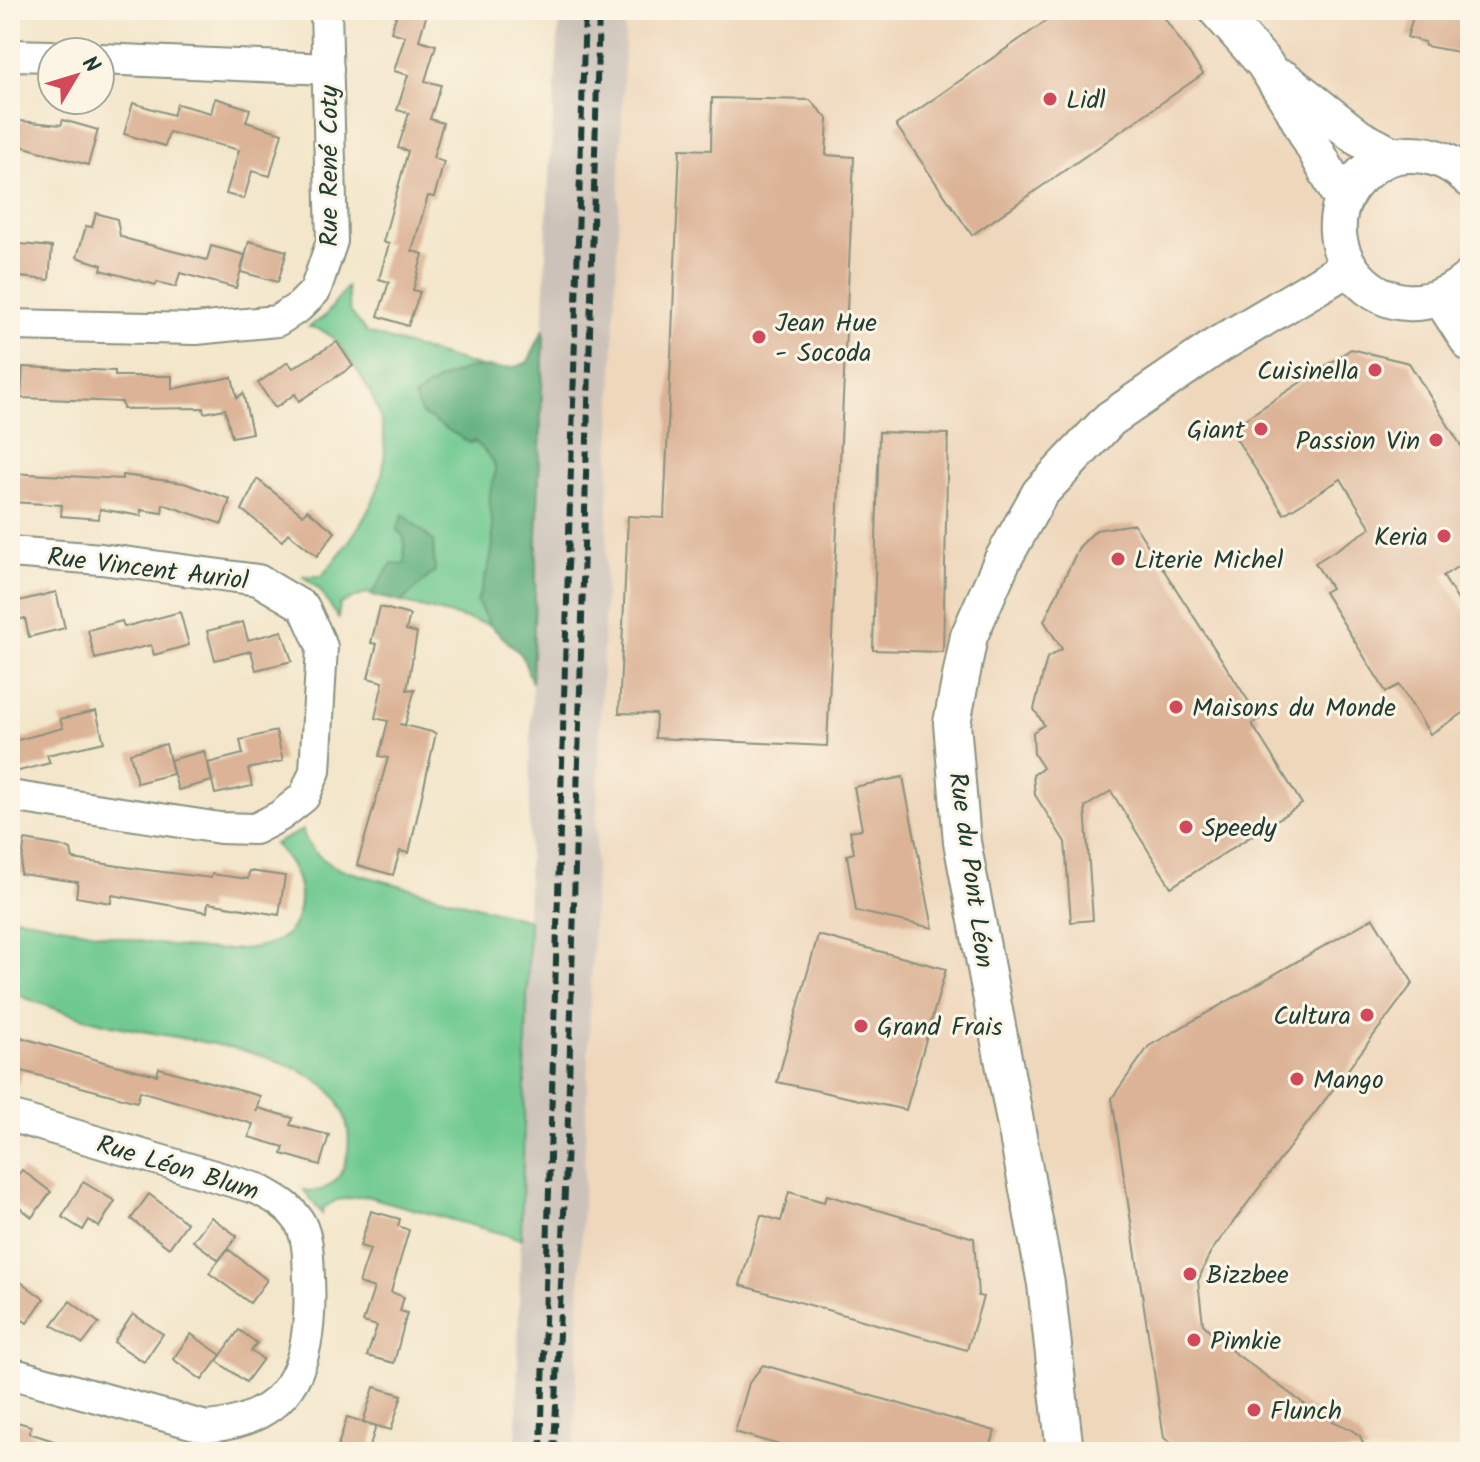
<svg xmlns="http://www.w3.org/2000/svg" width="1480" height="1462" font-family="Kalam,sans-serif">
<rect width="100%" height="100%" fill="#fcf5e5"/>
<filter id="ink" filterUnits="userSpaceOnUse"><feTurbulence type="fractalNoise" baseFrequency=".0125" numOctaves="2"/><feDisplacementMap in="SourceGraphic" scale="16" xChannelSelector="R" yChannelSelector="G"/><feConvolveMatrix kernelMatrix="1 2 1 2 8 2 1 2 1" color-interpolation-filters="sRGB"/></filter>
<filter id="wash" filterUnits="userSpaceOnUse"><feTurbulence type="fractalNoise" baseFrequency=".006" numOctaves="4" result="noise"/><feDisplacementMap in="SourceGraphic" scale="32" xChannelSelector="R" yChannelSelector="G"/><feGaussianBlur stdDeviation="1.8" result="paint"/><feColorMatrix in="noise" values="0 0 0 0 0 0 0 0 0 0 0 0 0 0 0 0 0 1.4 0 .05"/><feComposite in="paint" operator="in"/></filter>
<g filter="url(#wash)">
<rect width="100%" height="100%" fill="#f3e6ca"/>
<path fill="#eed7bb" d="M626,10H1470V1452H574Z"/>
<path fill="#ccc2b9" d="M560,10H626L574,1452H516L532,683L548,193Z"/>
<g fill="#6ec990" stroke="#468362" stroke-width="2">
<path d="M347,287L350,311L367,333L481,367L514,369L528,362L544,329L532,683L522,655L490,625L367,593L340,604L338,618L320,590L303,576H322C379,507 413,450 354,366C342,349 332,329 309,327L325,316Z"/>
<path d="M303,830C305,848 324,861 339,869L529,920L521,1239L366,1196L337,1200L323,1208L322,1214L304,1190C353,1201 369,1110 314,1078C253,1043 176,1040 108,1024C74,1016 42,1005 10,992V916C72,926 227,969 280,939C291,933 297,920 299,909C304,883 292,862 274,844Z"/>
</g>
<g fill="#5aad7a" stroke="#3c7557" stroke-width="2">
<path d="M544,329L532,683L522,655L490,625L477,602C491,559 497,552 490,506C485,475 513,475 474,441L470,443L422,414L414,398C432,382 459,367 484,367C501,368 512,370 528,362Z"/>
<path d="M403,514L433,541L435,571L401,602L371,595L392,563L405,564L404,537L397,530Z"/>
</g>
<g id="blocks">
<g fill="#dcb396">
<path d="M398,10H428L419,40L436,45L425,81L441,85L430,119L443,123L433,158L444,162L434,197L428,196L412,251L423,254L413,290L420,292L408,326L378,316L389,282L379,279L389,244L383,242L408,151L398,148L409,113L397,110L408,75L394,71L405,36L391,32Z"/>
<path d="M1062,10H1159L1203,74L972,235L896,125Z"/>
<path d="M1415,10H1470L1459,52L1425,46L1424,42L1407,37Z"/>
<path d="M215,98L250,109L246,122L282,133L270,176L252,171L244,199L226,194L239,150L169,132L165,146L124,134L133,103L173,115L177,104L211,113Z"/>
<path d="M712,98L810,100L828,119L826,155L854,157L827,746L655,738L656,714L619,713L628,516L664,518L680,149L711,150Z"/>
<path d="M10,120L61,125L63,120L98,130L88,165L10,143Z"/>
<path d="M96,213L117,219L120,236L127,239L207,260L211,246L245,255L236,288L180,273L176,287L157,282L156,285L101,270L102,265L77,257L86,226L92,227Z"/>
<path d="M249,241L287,251L278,282L241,272Z"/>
<path d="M10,243L52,247L49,280L10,276Z"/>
<path d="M337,342L353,366L299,401L295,394L275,408L258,383L288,362L293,368Z"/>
<path d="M1351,349L1409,363L1470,460V559L1443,576L1470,620V709L1430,734L1399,685L1386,692L1324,592L1331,588L1315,563L1371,528L1341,479L1284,514L1230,429Z"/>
<path d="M23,367L115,371V376H172V389L232,377L237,398L243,393L252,433L232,437L225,409L204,413L203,408L123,409L122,402L21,398Z"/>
<path d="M879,432L948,434L943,652L873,650Z"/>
<path d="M10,473L122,479V475L184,483L230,499L222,524L163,504L162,513L141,510V516L100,509L99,519L61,516L62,505L10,502Z"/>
<path d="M257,479L303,515L307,510L335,532L317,556L288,533L282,541L242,510Z"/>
<path d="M1134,524L1260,719L1252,724L1302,804L1171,887L1111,791L1085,807L1093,920L1071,922L1065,842L1035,795L1033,775L1043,768L1034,754L1033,732L1044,725L1034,709L1047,658L1062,649L1044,621L1079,547L1096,530Z"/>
<path d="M56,592L65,628L29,637L25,618L10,622V603Z"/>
<path d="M380,607L410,615L406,630L417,633L407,690L415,689L405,725L399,724L436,733L409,853L400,851L393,875L357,865L388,758L379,756L388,721L375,718L383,682L368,678L377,644L371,643Z"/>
<path d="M180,612L189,645L154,655L151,645L95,659L88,630L122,621L124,627Z"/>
<path d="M243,622L248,640L282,631L292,661L256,670L251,651L215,660L207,631Z"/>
<path d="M96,711L104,742L47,755L50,763L15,772L10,742L63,728L60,719Z"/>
<path d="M276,731L283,761L248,769L252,786L215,794L208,763L243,754L240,740Z"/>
<path d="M166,744L173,774L137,783L130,753Z"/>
<path d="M204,751L212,781L178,790L170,760Z"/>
<path d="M903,777L909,808L933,928L856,911L847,855L854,853L850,831L862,829L854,787Z"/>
<path d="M25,840L60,846L71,850L73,859L139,869L211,878L212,874L248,879L249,871L285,876L279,915L208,903L207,912L112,895L111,903L76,897L78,882L20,874Z"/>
<path d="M1373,918L1413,983L1210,1253L1198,1281L1203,1324L1228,1348L1318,1414L1350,1429L1360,1436L1367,1452H1184L1164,1438L1112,1098L1149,1046Z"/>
<path d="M818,935L946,969L906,1110L777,1082Z"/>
<path d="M10,1034L111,1064L157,1075L159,1068L260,1096L256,1112L258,1108L293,1118L290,1125L329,1135L320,1165L282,1154L284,1147L249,1137L253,1124L140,1091L137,1102L22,1071L15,1092H10Z"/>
<path d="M22,1170L51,1192L32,1217L10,1200V1185Z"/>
<path d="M83,1182L115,1201L99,1227L89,1220L83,1230L62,1217Z"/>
<path d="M789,1192L824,1202L827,1195L974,1238L978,1296L983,1297L967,1350L740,1285L761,1215L781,1221Z"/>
<path d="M149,1194L187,1223L169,1248L131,1219Z"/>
<path d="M371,1211L400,1219L398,1226L409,1230L391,1292L404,1297L400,1311L407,1313L394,1363L367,1356L377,1326L363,1322L374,1288L359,1283L370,1249L360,1246Z"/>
<path d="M211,1217L237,1236L219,1260L193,1241Z"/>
<path d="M228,1249L267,1280L250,1303L209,1273Z"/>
<path d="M10,1274L44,1299L27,1323L10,1310Z"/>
<path d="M70,1301L99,1323L83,1344L52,1325Z"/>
<path d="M133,1314L163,1334L144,1362L114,1342Z"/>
<path d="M239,1330L257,1343L251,1351L263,1359L246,1382L217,1361Z"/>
<path d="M191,1334L221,1355L202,1380L173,1359Z"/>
<path d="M763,1365L995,1431L989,1452H784L786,1447L735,1432L749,1383Z"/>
<path d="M374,1387L402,1395L391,1430L363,1422Z"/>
<path d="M347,1417L376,1426L368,1452H336Z"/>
<path d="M10,1420L31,1426L29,1433L76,1448L75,1452H10Z"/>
</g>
</g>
</g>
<g filter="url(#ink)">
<use href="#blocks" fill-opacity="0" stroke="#89927f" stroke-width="2"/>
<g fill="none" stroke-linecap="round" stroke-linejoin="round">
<defs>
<g id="minor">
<path d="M10,55L52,56"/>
<path d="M100,59L328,69"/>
<path d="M10,325L196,329L277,321L299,307L315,291L332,241L326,10"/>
<path d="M10,552L101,559L258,580L304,607L322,647L315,771L304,797L280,816L255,829L220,828L10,796"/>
<path d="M10,1116L258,1189C272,1197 287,1204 297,1218C309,1235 308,1258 309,1278C313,1358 297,1420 206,1427L10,1373"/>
</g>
<g id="tertiary">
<path d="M1217,10L1264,63L1293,108L1343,201"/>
<path d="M1284,79L1359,138L1393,156"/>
<path d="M1470,179C1449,159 1426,151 1398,155C1383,158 1371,166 1361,176C1294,239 1385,352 1470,278"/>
<path d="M1441,298L1470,343"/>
<path d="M1065,1452L1046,1284L962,842L952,723L969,636L1002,561L1040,493L1110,419L1215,347L1349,267"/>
</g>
</defs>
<use href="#minor" stroke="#89927f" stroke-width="34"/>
<use href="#tertiary" stroke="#89927f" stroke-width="40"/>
<use href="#minor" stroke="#fff" stroke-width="30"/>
<use href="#tertiary" stroke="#fff" stroke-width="36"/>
<g stroke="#1f3d34" stroke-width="6" stroke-dasharray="12 6" stroke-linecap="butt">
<path d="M541,1452L585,10"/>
<path d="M554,1452L568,1118L599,10"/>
</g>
</g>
</g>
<g fill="#d1495b" stroke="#fcf5e5" stroke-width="3">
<circle cx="1050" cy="99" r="8"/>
<circle cx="759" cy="337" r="8"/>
<circle cx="1375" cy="370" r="8"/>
<circle cx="1261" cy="429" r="8"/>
<circle cx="1436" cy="440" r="8"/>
<circle cx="1444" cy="536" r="8"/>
<circle cx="1118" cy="559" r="8"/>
<circle cx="1176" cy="707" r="8"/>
<circle cx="1186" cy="827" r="8"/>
<circle cx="1367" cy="1015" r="8"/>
<circle cx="861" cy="1026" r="8"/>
<circle cx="1297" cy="1079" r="8"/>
<circle cx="1190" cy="1274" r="8"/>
<circle cx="1194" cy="1340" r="8"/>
<circle cx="1254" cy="1410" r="8"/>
</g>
<g text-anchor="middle" stroke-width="6" stroke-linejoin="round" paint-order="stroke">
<g font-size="26" fill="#1f3d34" stroke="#fcf5e5" text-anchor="start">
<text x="1066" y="108">Lidl</text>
<text x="775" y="331">Jean Hue<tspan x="775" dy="30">- Socoda</tspan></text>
<text x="1359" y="379" text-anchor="end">Cuisinella</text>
<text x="1245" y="438" text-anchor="end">Giant</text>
<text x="1420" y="449" text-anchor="end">Passion Vin</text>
<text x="1428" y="545" text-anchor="end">Keria</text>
<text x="1134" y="568">Literie Michel</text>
<text x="1192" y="716">Maisons du Monde</text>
<text x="1202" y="836">Speedy</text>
<text x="1351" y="1024" text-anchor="end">Cultura</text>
<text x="877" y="1035">Grand Frais</text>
<text x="1313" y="1088">Mango</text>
<text x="1206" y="1283">Bizzbee</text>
<text x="1210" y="1349">Pimkie</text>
<text x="1270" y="1419">Flunch</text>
</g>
<g font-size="26" fill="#1f3d34" stroke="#fcf5e5">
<text transform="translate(328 166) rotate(-90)" y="9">Rue René Coty</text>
<text transform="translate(148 568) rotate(7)" y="9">Rue Vincent Auriol</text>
<text transform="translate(972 870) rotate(82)" y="9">Rue du Pont Léon</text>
<text transform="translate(178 1167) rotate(17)" y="9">Rue Léon Blum</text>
</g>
</g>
<rect width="1480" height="1462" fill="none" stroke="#fcf5e5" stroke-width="40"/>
<g transform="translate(76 76) rotate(52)"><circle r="38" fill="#fcf5e5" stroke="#a4ab9e" stroke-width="2"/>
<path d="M0-6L14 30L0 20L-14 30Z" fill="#d1495b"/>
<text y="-12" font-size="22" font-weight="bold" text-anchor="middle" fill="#1f3d34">N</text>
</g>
</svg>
